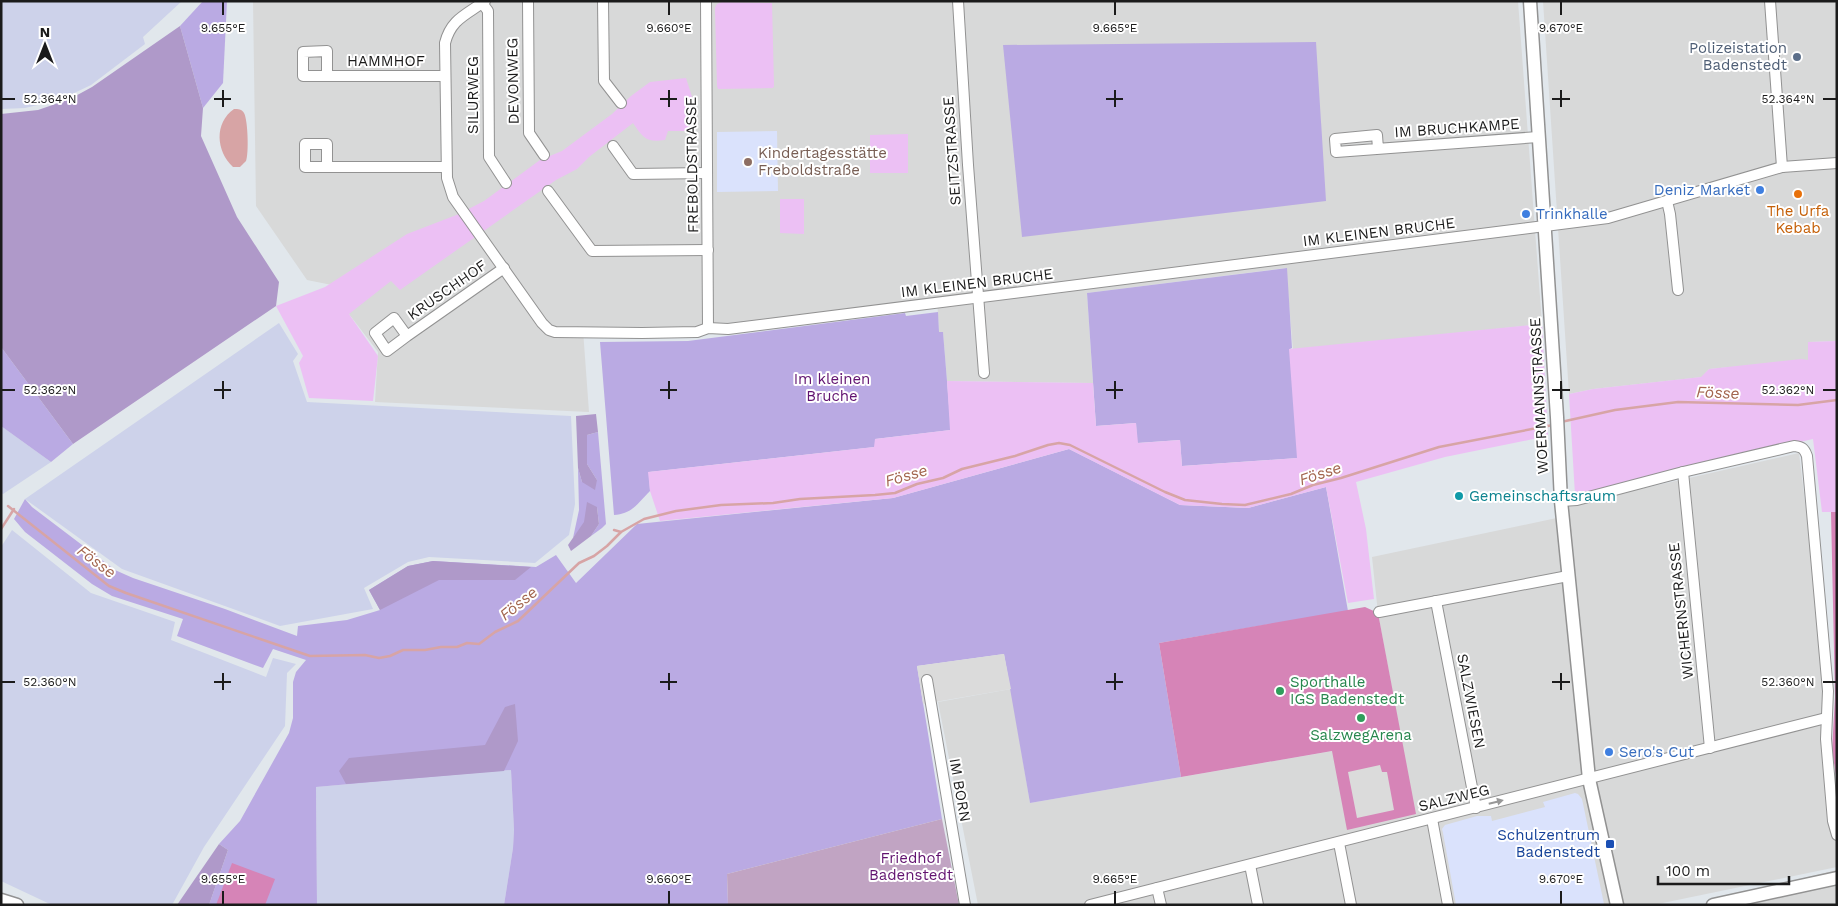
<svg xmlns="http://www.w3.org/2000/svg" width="1838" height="906" font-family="'Work Sans',sans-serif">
<rect width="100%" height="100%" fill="#e1e7ec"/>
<g fill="#d8d9d9">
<path d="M253,1H1518L1542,324L1293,350L1286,268L1087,293L1093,383L947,381L943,332H939L937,299L710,329L583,330L589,412L375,402L378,352L349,314L332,285L307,280L256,206Z"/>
<path d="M1543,1H1837V341L1808,342L1809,360L1709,369L1702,377L1593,389L1569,394Z"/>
<path d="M1799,453L1828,691L1837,837V867L1653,905H978L938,702L1011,689L1030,803L1333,751L1348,829L1415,813L1378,613L1372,557L1566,516V506Z"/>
<path d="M1837,870V905H1732L1808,877Z"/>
</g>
<g fill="#dae2fc">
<path d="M777,131L778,191L717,192V132Z"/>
<path d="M1575,793L1578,794L1582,799L1604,904L1456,905L1443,833L1442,829L1445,825L1477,816H1491L1492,821L1545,807L1543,802Z"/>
</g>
<g fill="#cdd2ea">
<path d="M1,1H182L143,37L145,44L91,85L68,96L50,102L25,108L1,109Z"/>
<path d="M279,323L298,354L293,361L307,402L571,416L575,504L569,535L535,563L429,557L408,562L364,588L373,609L280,626L122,569L25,499Z"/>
<path d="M1,426L51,462L3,494L1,493Z"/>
<path d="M12,530L91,593L175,622L171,640L266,677L273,658L296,664L287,673L285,726L204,847L172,905H52L1,881V547Z"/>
<path d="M511,770L514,830L513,848L504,905H317L316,787Z"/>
</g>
<g fill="#baaae3">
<path d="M203,1H227L223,83L203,108L180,26Z"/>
<path d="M1316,42L1326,201L1022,237L1003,45Z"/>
<path d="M1287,268L1292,348L1290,349L1298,458L1182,466L1180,440L1137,443L1136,423L1096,426L1087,293Z"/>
<path d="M938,312L939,332H943L951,430L875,439V447L649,472L650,491C638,503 632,514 614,515L600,342L688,341L905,313L906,316Z"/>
<path d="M1,347L73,444L51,462L1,426Z"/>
<path d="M598,432L606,524L602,528L591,536L599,524L597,507L573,538L579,510L578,468L582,482L597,480L587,464V435Z"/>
<path d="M1069,449L1180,505L1248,508L1326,487L1348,611L1159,643L1181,777L1030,803L1004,654L917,666L942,819L727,874L728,905H504L513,848L514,830L511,770L316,787L317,905H209L228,850L219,844L240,821L289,733L293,718V682L296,672L306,660L273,649L263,668L177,636L183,619L112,596L92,584L25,532L14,519L25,499L32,507L115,570L133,578L225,609L297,636L298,626L347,620L380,610L369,590L408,566L433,561L536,567L556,555L576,583L637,524L893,498Z"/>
</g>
<g fill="#af99c9">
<path d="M180,26L203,108L201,136L237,217L279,282L276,306L73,444L1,347V114L38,110L70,99L92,87Z"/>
<path d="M596,414L598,432L587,435V464L597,480L595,490L582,482L578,468L576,416Z"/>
<path d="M587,502L597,507L599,524L591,536L571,551L568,545L584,522Z"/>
<path d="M433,561L531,567L515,580H439L380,610L369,590L408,566Z"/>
<path d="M515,704L518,741L504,771L346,784L339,771L349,758L485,745L505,707Z"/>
<path d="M219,844L228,850L209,905H177Z"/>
</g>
<path fill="#c1a4c3" d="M942,819L959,905H728L727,874Z"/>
<g fill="#ecc0f4">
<path d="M722,2L772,3L774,86L773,88L718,89L717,86L715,8L717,4Z"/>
<path d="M686,78L693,100V131H668L665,140C647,143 643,138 633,123L589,157L577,169L556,180L400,290L391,281L349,314L378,356L373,401L309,398L299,363L303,356L276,306L325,287L407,234L459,214L484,201L540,160L562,151L612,114L631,96L650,82Z"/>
<path d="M908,134V173H870V135Z"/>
<path d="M780,199H804V234L780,233Z"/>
<path d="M1542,324L1548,436L1445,457L1356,482L1366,529L1374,599L1348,603L1326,487L1248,508L1180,505L1069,449L893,498L660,521L650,491L648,472L874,447L875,439L950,430L947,381L1093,383L1096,426L1136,423L1138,443L1180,440L1182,466L1297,458L1289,349Z"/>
<path d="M1837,341V512H1822L1813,439L1575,495L1569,394L1593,389L1701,377L1709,369L1801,359L1808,360V342Z"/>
</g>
<g fill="#d684b7">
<path d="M1831,512H1837V781L1832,751L1835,697Z"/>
<path d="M1365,607L1378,613L1416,814L1347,830L1332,751L1181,777L1159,643Z"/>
<path d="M232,863L275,879L265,905H216Z"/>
</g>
<g fill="#dbdbdb">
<path d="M1004,654L1011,689L923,704L917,666Z"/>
<path d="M1380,765L1382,772H1387L1394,810L1357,818L1348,772Z"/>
</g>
<path fill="#d7a4a5" d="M234,109C238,109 242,109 244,113C248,120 249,154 246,161C245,162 241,166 240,167H233C216,151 214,123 234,109Z"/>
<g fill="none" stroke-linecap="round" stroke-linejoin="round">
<g stroke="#d7a4a5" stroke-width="2.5">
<path d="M1561,422L1615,410L1678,402L1798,405L1837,400"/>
<path d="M8,506L109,586L126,593L310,656L365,655L379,658L390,656L403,650H425L441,647H457L467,643L479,644L495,632L518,621L579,563L594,556L607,546L621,532L644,519L676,511L721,505L773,503L800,499L875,495L895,493L917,484L943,478L962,469L1015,456L1048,445L1059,443L1070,445L1165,492L1185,500L1222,504L1245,505L1291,494L1313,485L1341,478L1439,447L1553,425"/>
<path d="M1,529L14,509"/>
<path d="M614,530L621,532"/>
</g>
<defs>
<g id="minor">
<path d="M485,1C466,15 451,19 445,43L447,178L453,197L542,323L549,330L555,332L642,333L697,332L708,328L728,329L1608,218L1782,167L1837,163"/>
<path d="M528,1L529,133L544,155"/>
<path d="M603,1L604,81L621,103"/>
<path d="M706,1L708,328"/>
<path d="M958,1L968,165L984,373"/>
<path d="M1770,1L1782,167"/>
<path d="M482,3L488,11L489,157L506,183"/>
<path d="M327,76H303V52L327,51V76H445"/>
<path d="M613,146L633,174L707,173"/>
<path d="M1378,149L1377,135L1335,139L1336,152L1538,137"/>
<path d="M327,167V144H305V167H446"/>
<path d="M548,191L592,251L708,250"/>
<path d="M1667,201L1670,214L1678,290"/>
<path d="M407,336L387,351L375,333L394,318L407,336L504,268"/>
<path d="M1683,472L1710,748"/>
<path d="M1561,501L1577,500L1683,472L1794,446C1802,447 1804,448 1807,456L1828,691L1826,739L1833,821L1837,835"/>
<path d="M1436,601L1476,808"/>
<path d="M1379,612L1568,576"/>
<path d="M927,680L965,905"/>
<path d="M1432,819L1448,905"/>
<path d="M1339,843L1351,905"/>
<path d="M1250,865L1258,905"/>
<path d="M1157,888L1161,905"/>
<path d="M1090,905L1826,718"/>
</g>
<g id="tertiary">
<path d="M1530,1L1557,417L1561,501L1589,779L1617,905"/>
<path d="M1,900L17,905"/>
<path d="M1713,905L1837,878"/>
</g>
</defs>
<use href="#minor" stroke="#929292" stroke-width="12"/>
<use href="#tertiary" stroke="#929292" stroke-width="15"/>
<use href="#minor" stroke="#fff" stroke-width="10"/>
<use href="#tertiary" stroke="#fff" stroke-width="12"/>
</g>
<defs><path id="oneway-solid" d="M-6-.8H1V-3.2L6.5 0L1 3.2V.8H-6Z" transform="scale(1.25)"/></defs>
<use fill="#989898" href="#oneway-solid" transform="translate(1496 802) rotate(-14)"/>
<path fill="none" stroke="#1b1b1b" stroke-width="2" d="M223,2V15M669,2V15M1115,2V15M1561,2V15M223,90V107M669,90V107M1115,90V107M1561,90V107M2,99H15M214,99H231M660,99H677M1106,99H1123M1552,99H1570M1823,99H1836M223,381V399M669,381V399M1115,381V399M1561,381V399M2,390H15M214,390H231M660,390H677M1106,390H1123M1552,390H1570M1823,390H1836M223,673V690M669,673V690M1115,673V690M1561,673V690M2,682H15M214,682H231M660,682H677M1106,682H1123M1552,682H1570M1823,682H1836M223,891V904M669,891V904M1115,891V904M1561,891V904"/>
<circle fill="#5c6f8a" stroke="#fff" stroke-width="2" cx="1797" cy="57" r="5"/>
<circle fill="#8d6e63" stroke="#fff" stroke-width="2" cx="748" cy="162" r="5"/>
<g fill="#3f7fe0" stroke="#fff" stroke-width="2">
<circle cx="1760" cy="190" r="5"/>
<circle cx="1526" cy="214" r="5"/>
<circle cx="1609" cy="752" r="5"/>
</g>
<circle fill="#e8710a" stroke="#fff" stroke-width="2" cx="1798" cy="194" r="5"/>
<circle fill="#0f9aa8" stroke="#fff" stroke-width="2" cx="1459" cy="496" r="5"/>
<g fill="#2e9e5b" stroke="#fff" stroke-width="2">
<circle cx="1280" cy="691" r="5"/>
<circle cx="1361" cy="718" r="5"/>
</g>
<rect fill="#1a4fb4" stroke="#fff" stroke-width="2" x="1605" y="839" width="10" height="10" rx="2.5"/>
<g text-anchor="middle" stroke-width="4" stroke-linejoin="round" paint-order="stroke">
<g font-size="15" fill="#4e5e75" stroke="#fff" text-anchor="end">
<text x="1787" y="53">Polizeistation<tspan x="1787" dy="17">Badenstedt</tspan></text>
</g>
<g font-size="15" fill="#1b1b1b" stroke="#fff">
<text x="386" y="66">HAMMHOF</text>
<text transform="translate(513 81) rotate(-91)" y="5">DEVONWEG</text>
<text transform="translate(473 95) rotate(-90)" y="5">SILURWEG</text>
<text transform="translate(1457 128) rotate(-4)" y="5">IM BRUCHKAMPE</text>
<text transform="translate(952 151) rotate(-94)" y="5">SEITZSTRASSE</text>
<text transform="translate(692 165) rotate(-91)" y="5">FREBOLDSTRASSE</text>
<text transform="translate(1379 232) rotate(-7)" y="5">IM KLEINEN BRUCHE</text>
<text transform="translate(977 283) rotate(-7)" y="5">IM KLEINEN BRUCHE</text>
<text transform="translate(447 290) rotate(-35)" y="5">KRUSCHHOF</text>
<text transform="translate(1539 396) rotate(-93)" y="5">WOERMANNSTRASSE</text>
<text transform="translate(1681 611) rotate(-96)" y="5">WICHERNSTRASSE</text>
<text transform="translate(1471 701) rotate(79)" y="5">SALZWIESEN</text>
<text transform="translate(960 790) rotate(80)" y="5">IM BORN</text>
<text transform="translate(1454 798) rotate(-14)" y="5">SALZWEG</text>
</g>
<g font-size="15" fill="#785e54" stroke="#fff" text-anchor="start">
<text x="758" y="158">Kindertagesstätte<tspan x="758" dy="17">Freboldstraße</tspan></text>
</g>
<g font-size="15" fill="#366cbe" stroke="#fff" text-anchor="start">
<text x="1750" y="195" text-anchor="end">Deniz Market</text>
<text x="1536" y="219">Trinkhalle</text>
<text x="1619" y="757">Sero's Cut</text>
</g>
<g font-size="15" fill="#c56008" stroke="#fff">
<text x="1798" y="216">The Urfa<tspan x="1798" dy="17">Kebab</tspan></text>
</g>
<g font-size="15" fill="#621370" stroke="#fff">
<text x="832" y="384">Im kleinen<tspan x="832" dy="17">Bruche</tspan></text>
<text x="911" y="863">Friedhof<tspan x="911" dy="17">Badenstedt</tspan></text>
</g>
<g font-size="15" fill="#0d838f" stroke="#fff" text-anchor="start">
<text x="1469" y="501">Gemeinschaftsraum</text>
</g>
<g font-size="15" fill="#27864d" stroke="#fff" text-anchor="start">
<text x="1290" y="687">Sporthalle<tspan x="1290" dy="17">IGS Badenstedt</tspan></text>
<text x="1361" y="740" text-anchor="middle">SalzwegArena</text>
</g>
<g font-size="15" fill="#164399" stroke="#fff" text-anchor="end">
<text x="1600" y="840">Schulzentrum<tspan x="1600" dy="17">Badenstedt</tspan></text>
</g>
<g font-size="16" font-style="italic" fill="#a3664f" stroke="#fff">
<text transform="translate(1718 392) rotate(2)" y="6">Fösse</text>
<text transform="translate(1320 473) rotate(-18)" y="6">Fösse</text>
<text transform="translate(906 475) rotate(-16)" y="6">Fösse</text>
<text transform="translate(97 561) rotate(37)" y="6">Fösse</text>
<text transform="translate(518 603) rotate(-39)" y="6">Fösse</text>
</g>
</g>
<g font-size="12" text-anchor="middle" fill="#1b1b1b" stroke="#fff" stroke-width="4" stroke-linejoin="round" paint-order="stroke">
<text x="223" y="32">9.655°E</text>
<text x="669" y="32">9.660°E</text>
<text x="1115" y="32">9.665°E</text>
<text x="1561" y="32">9.670°E</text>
<text x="50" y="103">52.364°N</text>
<text x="1788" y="103">52.364°N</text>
<text x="50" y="394">52.362°N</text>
<text x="1788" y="394">52.362°N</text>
<text x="50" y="686">52.360°N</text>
<text x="1788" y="686">52.360°N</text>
<text x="223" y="883">9.655°E</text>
<text x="669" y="883">9.660°E</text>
<text x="1115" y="883">9.665°E</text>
<text x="1561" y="883">9.670°E</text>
</g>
<rect width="1838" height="906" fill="none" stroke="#1b1b1b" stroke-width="5"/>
<g transform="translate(45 45)" stroke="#ffffff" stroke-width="4" paint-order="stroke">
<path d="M0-4L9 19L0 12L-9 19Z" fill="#1b1b1b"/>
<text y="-8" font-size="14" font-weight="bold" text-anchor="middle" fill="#1b1b1b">N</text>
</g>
<path d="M1658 876v8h131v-8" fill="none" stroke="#1b1b1b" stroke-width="2.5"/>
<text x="1666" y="876" font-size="15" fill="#1b1b1b" stroke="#ffffff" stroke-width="4" paint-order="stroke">100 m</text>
</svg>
